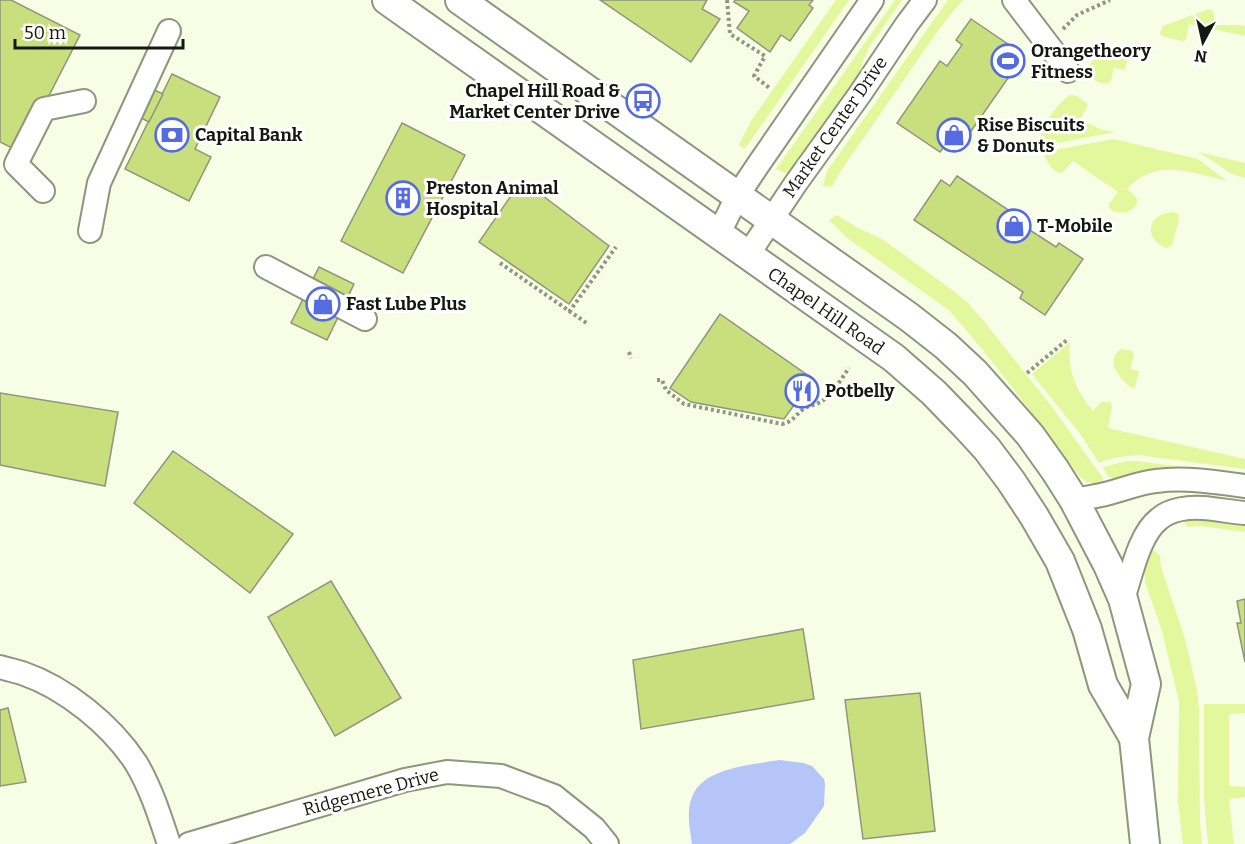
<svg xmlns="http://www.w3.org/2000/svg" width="1245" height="844" font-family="Bitter,serif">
<rect width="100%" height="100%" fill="#f7fee5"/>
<g fill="#e3f89d">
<path d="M836,0H849L749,143L744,149L739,145L751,121Z"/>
<path d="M895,0H902L868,49L850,96L791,176L776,169Z"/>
<path d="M948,0H963L950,15L937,32L840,172L832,187L823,186L827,171Z"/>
<path d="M1209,9L1213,11L1216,25H1236L1245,26V36L1189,24L1186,40L1182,41L1162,36L1160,33L1163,26Z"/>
<path d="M1111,50L1126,53L1128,57L1125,70L1114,68L1111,80L1109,83C1100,85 1087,79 1089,68C1090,60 1104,52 1111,50Z"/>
<path d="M1071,95L1077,96L1087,103V107L1080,120L1103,130L1115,132L1041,146C1041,140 1040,136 1042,131C1047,120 1060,100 1071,95Z"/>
<path d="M1114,139L1198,159L1227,181C1191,173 1157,157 1127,189C1130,191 1137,197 1137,200C1138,212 1118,217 1109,208V204L1118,192L1073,161L1064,171L1061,173C1051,171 1047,161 1043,152Z"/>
<path d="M1199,152L1245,163V178L1232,174Z"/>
<path d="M1173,212L1178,214L1179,219L1172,246L1166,248C1142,237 1148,214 1173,212Z"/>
<path d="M837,215L858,228L882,239L955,292L968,303L982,319L1052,407L1103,478L1102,484L1087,482L1079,476L1061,451L991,360L950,311L846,237L829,220Z"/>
<path d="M1070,342C1068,372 1074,387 1093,411C1099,405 1101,399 1111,403L1112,407L1108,428L1245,459V469L1137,455L1113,458L1099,463L1081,435L1032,374Z"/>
<path d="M1121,349L1132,351L1134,355L1130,369L1139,371L1135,388H1132C1120,379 1104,361 1121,349Z"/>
<path d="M1127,461H1137L1204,470L1118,481L1108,476L1103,467Z"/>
<path d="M1185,518L1245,521V532L1200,526L1187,527L1184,521Z"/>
<path d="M1149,549L1155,551L1160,556L1161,567L1185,639L1197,690L1199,708L1200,823L1202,844H1183L1178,802L1179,701L1162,631L1145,582L1144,565Z"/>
<path d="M1204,704H1245V713L1229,714V786L1245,787V797L1229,799L1234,844H1208L1204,799Z"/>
</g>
<path fill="#b5c5f8" d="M779,760L803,763L812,766L824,779L825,784L824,806L805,833L790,844H692C690,830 686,811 692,797C703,767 752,765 779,760Z"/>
<g fill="#c9df7e" stroke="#8f957e" stroke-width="1.5">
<path d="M0,0H11L80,35L20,152L0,142Z"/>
<path d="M600,0H707L702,9L720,19L691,62Z"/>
<path d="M735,0H813L809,5L813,8L790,41L781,35L770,52L737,28L749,11L734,2Z"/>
<path d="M971,19L1024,55L958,150L947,143L940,152L897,123L940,61L947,66L962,45L956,40Z"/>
<path d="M172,74L220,97L195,149L211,157L189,201L125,169Z"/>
<path d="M136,81L163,94L149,122L123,109Z"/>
<path d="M402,123L465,155L403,273L341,241Z"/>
<path d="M957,176L1025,221L1022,225L1056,247L1059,243L1083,259L1045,315L1020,298L1023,292L914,220L941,180L950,186Z"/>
<path d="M522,180L609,246L569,304L479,242Z"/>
<path d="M319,267L354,284L327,340L291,323Z"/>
<path d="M720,314L813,379L784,419L691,402L670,388Z"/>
<path d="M0,393L118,412L105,486L0,465Z"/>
<path d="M173,451L293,534L250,593L134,503Z"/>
<path d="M331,581L401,698L335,736L268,617Z"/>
<path d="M1245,599V662L1237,623H1241L1237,601Z"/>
<path d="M803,629L814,699L641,729L633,660Z"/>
<path d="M920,693L935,831L863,839L845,700Z"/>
<path d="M8,708L26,782L0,786V710Z"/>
</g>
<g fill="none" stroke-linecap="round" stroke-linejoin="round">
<defs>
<g id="minor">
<path d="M1014,0L1068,71"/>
<path d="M43,191L16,164L44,109L84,101"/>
<path d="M90,231L99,183L169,31"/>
<path d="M718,235L738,195L758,165L872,0"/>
<path d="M747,256L796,183L860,94L907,24L925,0"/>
<path d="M266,267L365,319"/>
<path d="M1074,500C1083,498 1092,497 1101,495C1120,491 1137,483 1156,481C1185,477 1216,482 1245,486"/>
<path d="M1123,599C1131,576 1139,534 1159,519C1170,509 1189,507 1203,508C1217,509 1231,512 1245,513"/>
<path d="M0,667C7,669 15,671 22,673C66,688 111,725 136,763C151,788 160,817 169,844"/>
<path d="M189,844L405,780L447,772L501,776L554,796L594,828L607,844"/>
</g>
<g id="major">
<path d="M387,0L894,358L934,393L964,424L987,449L1011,481L1034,516L1060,561L1087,629L1103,685L1134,738"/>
<path d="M460,0L909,317L946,346L975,373L1030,435L1055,470L1074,500L1108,565L1123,599L1146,684L1134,738L1145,844"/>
</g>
</defs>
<use href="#minor" stroke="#8f957e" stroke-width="26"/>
<use href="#major" stroke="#8f957e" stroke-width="32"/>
<g stroke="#919684" stroke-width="4" stroke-dasharray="3 3" stroke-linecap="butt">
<path d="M727,0L730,34L765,56L754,76L771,89"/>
<path d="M1063,29L1077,15L1110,0"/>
<path d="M500,263L588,324"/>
<path d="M569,312L616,247"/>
<path d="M629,352L631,358"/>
<path d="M1027,373L1067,340"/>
<path d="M657,380H662L666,390L684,404L782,424C792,422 794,417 801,411C807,405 815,406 822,401C833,394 841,379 849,368"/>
</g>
<use href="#minor" stroke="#fff" stroke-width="22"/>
<use href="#major" stroke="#fff" stroke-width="28"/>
</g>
<defs>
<symbol id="stadium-ring" viewBox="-11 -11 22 22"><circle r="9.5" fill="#fff" stroke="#546be1" stroke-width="1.5"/><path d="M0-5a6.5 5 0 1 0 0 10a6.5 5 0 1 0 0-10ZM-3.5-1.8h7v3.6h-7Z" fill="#546be1"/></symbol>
<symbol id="bus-ring" viewBox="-11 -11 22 22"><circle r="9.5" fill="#fff" stroke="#546be1" stroke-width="1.5"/><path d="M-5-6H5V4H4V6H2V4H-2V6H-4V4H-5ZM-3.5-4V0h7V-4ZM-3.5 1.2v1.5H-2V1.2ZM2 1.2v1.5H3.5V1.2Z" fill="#546be1"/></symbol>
<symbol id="bank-ring" viewBox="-11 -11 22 22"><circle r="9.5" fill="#fff" stroke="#546be1" stroke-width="1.5"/><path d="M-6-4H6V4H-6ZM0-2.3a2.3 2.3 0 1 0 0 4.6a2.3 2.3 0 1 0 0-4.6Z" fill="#546be1"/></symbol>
<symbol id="shop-ring" viewBox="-11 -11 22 22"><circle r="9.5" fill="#fff" stroke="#546be1" stroke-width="1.5"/><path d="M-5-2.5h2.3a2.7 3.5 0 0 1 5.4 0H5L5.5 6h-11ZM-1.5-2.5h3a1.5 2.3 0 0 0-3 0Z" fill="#546be1"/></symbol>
<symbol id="building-ring" viewBox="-11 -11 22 22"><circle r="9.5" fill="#fff" stroke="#546be1" stroke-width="1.5"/><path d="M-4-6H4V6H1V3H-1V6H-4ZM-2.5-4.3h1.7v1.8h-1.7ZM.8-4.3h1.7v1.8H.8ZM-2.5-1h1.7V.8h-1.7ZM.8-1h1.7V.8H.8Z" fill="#546be1"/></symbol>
<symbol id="restaurant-ring" viewBox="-11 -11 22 22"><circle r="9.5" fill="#fff" stroke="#546be1" stroke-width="1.5"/><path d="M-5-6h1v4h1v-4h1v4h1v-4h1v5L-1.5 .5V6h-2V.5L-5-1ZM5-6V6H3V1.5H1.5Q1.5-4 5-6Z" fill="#546be1"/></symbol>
</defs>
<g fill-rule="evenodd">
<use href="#stadium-ring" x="989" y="42" width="38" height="38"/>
<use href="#bus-ring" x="624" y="82" width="38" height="38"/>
<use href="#bank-ring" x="153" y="116" width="38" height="38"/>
<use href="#shop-ring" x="935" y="116" width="38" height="38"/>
<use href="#building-ring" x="384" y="179" width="38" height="38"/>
<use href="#shop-ring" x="995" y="207" width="38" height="38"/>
<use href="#shop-ring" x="304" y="285" width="38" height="38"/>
<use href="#restaurant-ring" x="783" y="372" width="38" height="38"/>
</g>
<g text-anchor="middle" stroke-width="6" stroke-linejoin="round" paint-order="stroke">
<g font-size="18" font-weight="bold" fill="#15180f" stroke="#fff" text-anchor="start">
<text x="1031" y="57">Orangetheory<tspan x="1031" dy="21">Fitness</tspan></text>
<text x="620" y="97" text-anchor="end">Chapel Hill Road &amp;<tspan x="620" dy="21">Market Center Drive</tspan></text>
<text x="977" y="131">Rise Biscuits<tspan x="977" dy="21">&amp; Donuts</tspan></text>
<text x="195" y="141">Capital Bank</text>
<text x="426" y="194">Preston Animal<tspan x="426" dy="21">Hospital</tspan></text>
<text x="1037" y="232">T-Mobile</text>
<text x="346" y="310">Fast Lube Plus</text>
<text x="825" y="397">Potbelly</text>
</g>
<g font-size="18" fill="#15180f" stroke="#fff">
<text transform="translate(835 127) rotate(-55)" y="6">Market Center Drive</text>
<text transform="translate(826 311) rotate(35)" y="6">Chapel Hill Road</text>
<text transform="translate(371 792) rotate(-15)" y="6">Ridgemere Drive</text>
</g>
</g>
<g transform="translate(1203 42) rotate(188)" stroke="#ffffff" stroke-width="4.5" paint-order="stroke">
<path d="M0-4.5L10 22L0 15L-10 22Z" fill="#15180f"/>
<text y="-9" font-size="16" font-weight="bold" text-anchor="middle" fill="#15180f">N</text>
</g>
<path d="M15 39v9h168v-9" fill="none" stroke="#15180f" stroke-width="3"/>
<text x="24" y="39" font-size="18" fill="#15180f" stroke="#ffffff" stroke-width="4.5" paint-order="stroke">50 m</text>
</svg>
